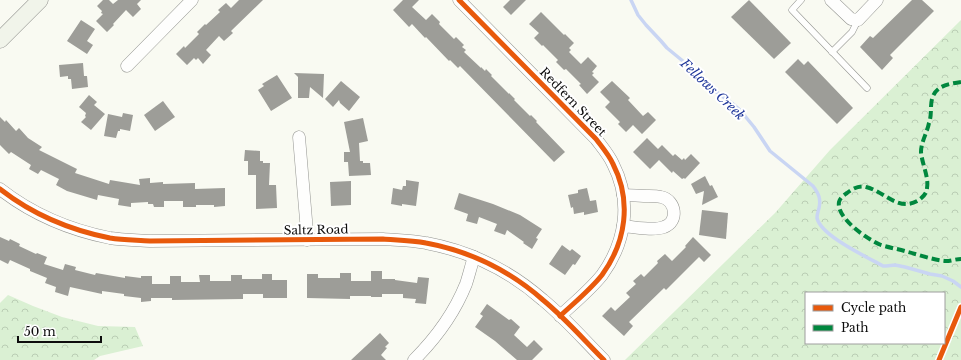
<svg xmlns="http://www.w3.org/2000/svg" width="961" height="360" font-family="'Libre Baskerville',serif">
<defs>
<pattern id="park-crowns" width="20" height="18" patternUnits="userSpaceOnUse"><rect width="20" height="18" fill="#daf0d3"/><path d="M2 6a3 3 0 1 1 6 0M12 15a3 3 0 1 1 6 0" fill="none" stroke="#bacdb4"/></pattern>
</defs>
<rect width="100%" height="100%" fill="#f9faf2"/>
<g fill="url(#park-crowns)" fill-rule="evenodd">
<path d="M961,20V360H625L775,213L830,150ZM806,293H944V343H806Z"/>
<path d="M8,295L33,306L62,317L98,326L135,327L143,346L100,356L94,360H0V303Z"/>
</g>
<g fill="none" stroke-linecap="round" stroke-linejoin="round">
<path stroke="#c9d5f3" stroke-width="3.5" d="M631,0L638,15L646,25L661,41L667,48L695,71L707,85L733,104L740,110L754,127L770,151L813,186C819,194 821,199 819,208C818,212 817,214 817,218C821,236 867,257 883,266H886L895,265L905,267L930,274L942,276L953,281L961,287"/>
</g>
<g fill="#9d9d98">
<path d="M103,0H109L113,4L118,0H141L137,4L141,9L133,17L126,10L113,24L114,25L107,32L96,21L103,14L101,13L102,11L97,6Z"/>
<path d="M239,0H263L231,31L233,33L224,41L219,36L206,50L211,55L203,64L198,58L196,60L194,58L187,65L176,54L184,46L185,48L199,34L197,32L205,24L206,25L220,12L218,10L226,3L231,8Z"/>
<path d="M403,0H419L412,7L426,20L432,14L440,22L439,24L454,39L456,37L464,45L462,47L466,50L464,52L481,68V67L485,71L486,69L492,75L491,76L509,94V93L515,99L514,100L530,116L531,115L537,121L536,122L565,152L554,162L460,66L458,68L450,60L449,61L426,37L425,38L412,24L409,27L393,10Z"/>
<path d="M510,0H526L511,15L503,7Z"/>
<path d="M749,0L791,43L774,59L731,17Z"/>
<path d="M912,0H922L934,11L890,55L893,58L882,70L860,47L870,36L873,38Z"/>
<path d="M541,12L564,35L565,34L574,43L569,48L571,50L569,52L581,64L588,57L597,66L592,72L594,73L592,75L599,82L587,94L579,85L581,84L566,69L564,70L556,62L558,60L543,45L542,46L534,38L539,33L529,24Z"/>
<path d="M81,20L95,29L87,41L93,45L87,54L67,41Z"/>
<path d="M798,59L804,65L808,61L853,108L837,124L785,72Z"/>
<path d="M83,63L84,76H87L88,87L72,89L71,79H68V76L60,77L59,65Z"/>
<path d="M294,73L324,74L323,98L310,87L309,98H298V77Z"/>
<path d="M277,75L292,98L271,111L258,90L264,86L262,84Z"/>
<path d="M341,81L360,97L349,111L340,103L339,100L333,107L325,99Z"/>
<path d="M612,81L630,98L628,100L643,116L648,112L656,120L642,134L633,125L626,132L618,124L620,122L605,107L610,102L600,92Z"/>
<path d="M89,95L97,102L94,105L105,114L91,130L81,122L86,117L85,116L86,113L79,107Z"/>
<path d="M163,101L175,117L155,131L144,115Z"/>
<path d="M123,113L133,115L130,131L120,129V131H118L116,138L104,136L108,114L122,117Z"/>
<path d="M0,117L5,122L6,120L16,131L19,128L28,138L42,147L39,150L77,169L75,173L109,184L110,180L140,185L139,179L150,178V183L163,182V184L195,183V189L225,188V206L214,207V205H196V207H183V201H164V207H154L153,204H148V202L131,203V207L118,205L119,199L98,195L97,200L67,191L56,185L59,179L41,170L38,174L29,169L31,165L11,152L9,154L0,145Z"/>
<path d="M363,118L368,141L359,143L360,161H363V163H370L371,175L349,176L348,162H344V152H350L344,122Z"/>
<path d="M647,138L658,149L662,145L673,156L675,154L682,160L684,158L685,160L691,154L700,163L685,179L684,178L682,179L673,171L672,173L659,160L650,169L633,152Z"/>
<path d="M245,150L260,151V161H263V163H270L269,185H276L277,208L256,209V175H248V161H244Z"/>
<path d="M705,176L710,186L712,185L718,197L702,205L704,191L696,194L691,184Z"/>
<path d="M406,180L419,182L416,206L402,204V206L391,204L393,188L402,190L403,186H406Z"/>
<path d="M351,181V205L331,206L330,182Z"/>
<path d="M587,188L590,201L596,200L598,212L584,215V212L574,214L573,207L571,208L568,195L578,193V190Z"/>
<path d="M459,193L493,204L520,215L542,229L536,238L538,239L532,249L523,243L524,242L507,230L505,235L494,231L497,224L479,217L477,224L466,221L468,214L454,209Z"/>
<path d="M702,210L728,213L726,239L699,235Z"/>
<path d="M0,237L9,241L10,239L20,244L19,246L36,254L37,253L47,257L44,264L63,270L65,264L76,267L75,270L95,275L96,273L125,278V276L141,278V276H152V284H170V276H181V282H200L199,275H210V281H231V275H242V279H262V274H272V280H287V298H263V294H243V299L172,300V298H151V301L141,302V298L124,296V294L102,291V294L70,287L68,296L55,292L56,287L45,283L47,278L30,271V269L10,260L8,264L0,260Z"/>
<path d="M693,237L711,255L704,262L699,257L666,290L664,288L629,322L633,326L624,336L602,316L611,307L615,311L630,297L626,293L636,284L633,281L641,274L644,277L658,263L657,261L665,254L672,261L686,247L685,246Z"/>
<path d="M562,245L570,251L572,249L581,256L575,265L573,264L565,275L549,264Z"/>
<path d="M371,271H382V279H395V280L417,283L418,277L429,278L426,304L415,303L416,299L403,298V294H382V297H371V296H350V299L307,298V274H318V278H340V273H351V281H371Z"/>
<path d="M487,304L509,320L511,319L520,327L514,335L527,347L534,340L543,349L532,360H517L495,341L475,327L483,316L480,314Z"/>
<path d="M380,333L389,343L385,347L387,348L381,355L386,360H351Z"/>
</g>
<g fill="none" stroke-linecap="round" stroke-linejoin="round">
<defs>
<g id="lane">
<path d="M801,0L792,10L867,88"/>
<path d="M832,52L852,32L858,20"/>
</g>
<g id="street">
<path d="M459,0L596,139C602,147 609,155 613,164C632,201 626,242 602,275C590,290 574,303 560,316"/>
<path d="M831,0L851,19L858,20L877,0"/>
<path d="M127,66L192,0"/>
<path d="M299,137L306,220L307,240"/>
<path d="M0,189C32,214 70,230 110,238C123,240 137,240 150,241L383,239C397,240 412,240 426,243C469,251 510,271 543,300C565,318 584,340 604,360"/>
<path d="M623,226C635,227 653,231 664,227C679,222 676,200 661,197C657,196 653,196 649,196C640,196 632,195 623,195"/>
<path d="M414,360C437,337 454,314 466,284C469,275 471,266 474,257"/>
</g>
<path id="secondary" d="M0,40L40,0"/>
</defs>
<use href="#lane" stroke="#939490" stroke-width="7"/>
<use href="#street" stroke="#939490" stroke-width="13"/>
<use href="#secondary" stroke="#8a8a87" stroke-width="17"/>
<use href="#lane" stroke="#fefefd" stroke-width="6"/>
<use href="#street" stroke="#fefefd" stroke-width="12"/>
<use href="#secondary" stroke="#f1f4ea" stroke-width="16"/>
<path stroke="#00873e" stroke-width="4" stroke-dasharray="8 4" stroke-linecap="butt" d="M961,82C949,84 936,85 932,99C930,107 932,115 929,123C927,133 921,142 921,152C922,164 929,177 927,188C927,193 923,197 919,200C899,213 884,191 866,187C859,185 852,189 847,193C844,195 840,198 839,202C836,218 868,240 881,245C890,248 899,249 908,252C920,255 933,260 946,261C951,261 956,259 961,259"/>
<defs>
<g id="cycleway">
<path d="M459,0L596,139C602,147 609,155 613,164C632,201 626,242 602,275C590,290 574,303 560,316"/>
<path d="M0,189C32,214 70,230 110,238C123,240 137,240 150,241L383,239C397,240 412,240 426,243C469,251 510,271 543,300C565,318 584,340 604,360"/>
<path d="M939,360L961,307"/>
</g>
</defs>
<use href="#cycleway" stroke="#fff" stroke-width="8"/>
<use href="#cycleway" stroke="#e8590c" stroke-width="5"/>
</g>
<g text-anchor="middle" stroke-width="4" stroke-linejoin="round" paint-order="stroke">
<g font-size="12" fill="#0d0d0d" stroke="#fff">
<text transform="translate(573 102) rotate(46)" y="4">Redfern Street</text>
<text transform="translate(316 230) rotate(-1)" y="4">Saltz Road</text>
</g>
<g font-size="13" font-style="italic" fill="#1d3599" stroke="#fff">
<text transform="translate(713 89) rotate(43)" y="5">Fellows Creek</text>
</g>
</g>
<rect x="805" y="292" width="140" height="52" fill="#ffffff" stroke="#9e9e9e"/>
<rect x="813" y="305" width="20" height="6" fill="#e8590c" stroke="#9e9e9e"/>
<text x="841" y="312" font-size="12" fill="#0d0d0d">Cycle path</text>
<rect x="813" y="325" width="20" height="6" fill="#00873e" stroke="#9e9e9e"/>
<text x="841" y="332" font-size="12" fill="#0d0d0d">Path</text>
<path d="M18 336v6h83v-6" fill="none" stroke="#0d0d0d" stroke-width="2"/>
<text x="24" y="336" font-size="12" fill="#0d0d0d" stroke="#ffffff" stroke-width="3" paint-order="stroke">50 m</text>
</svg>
